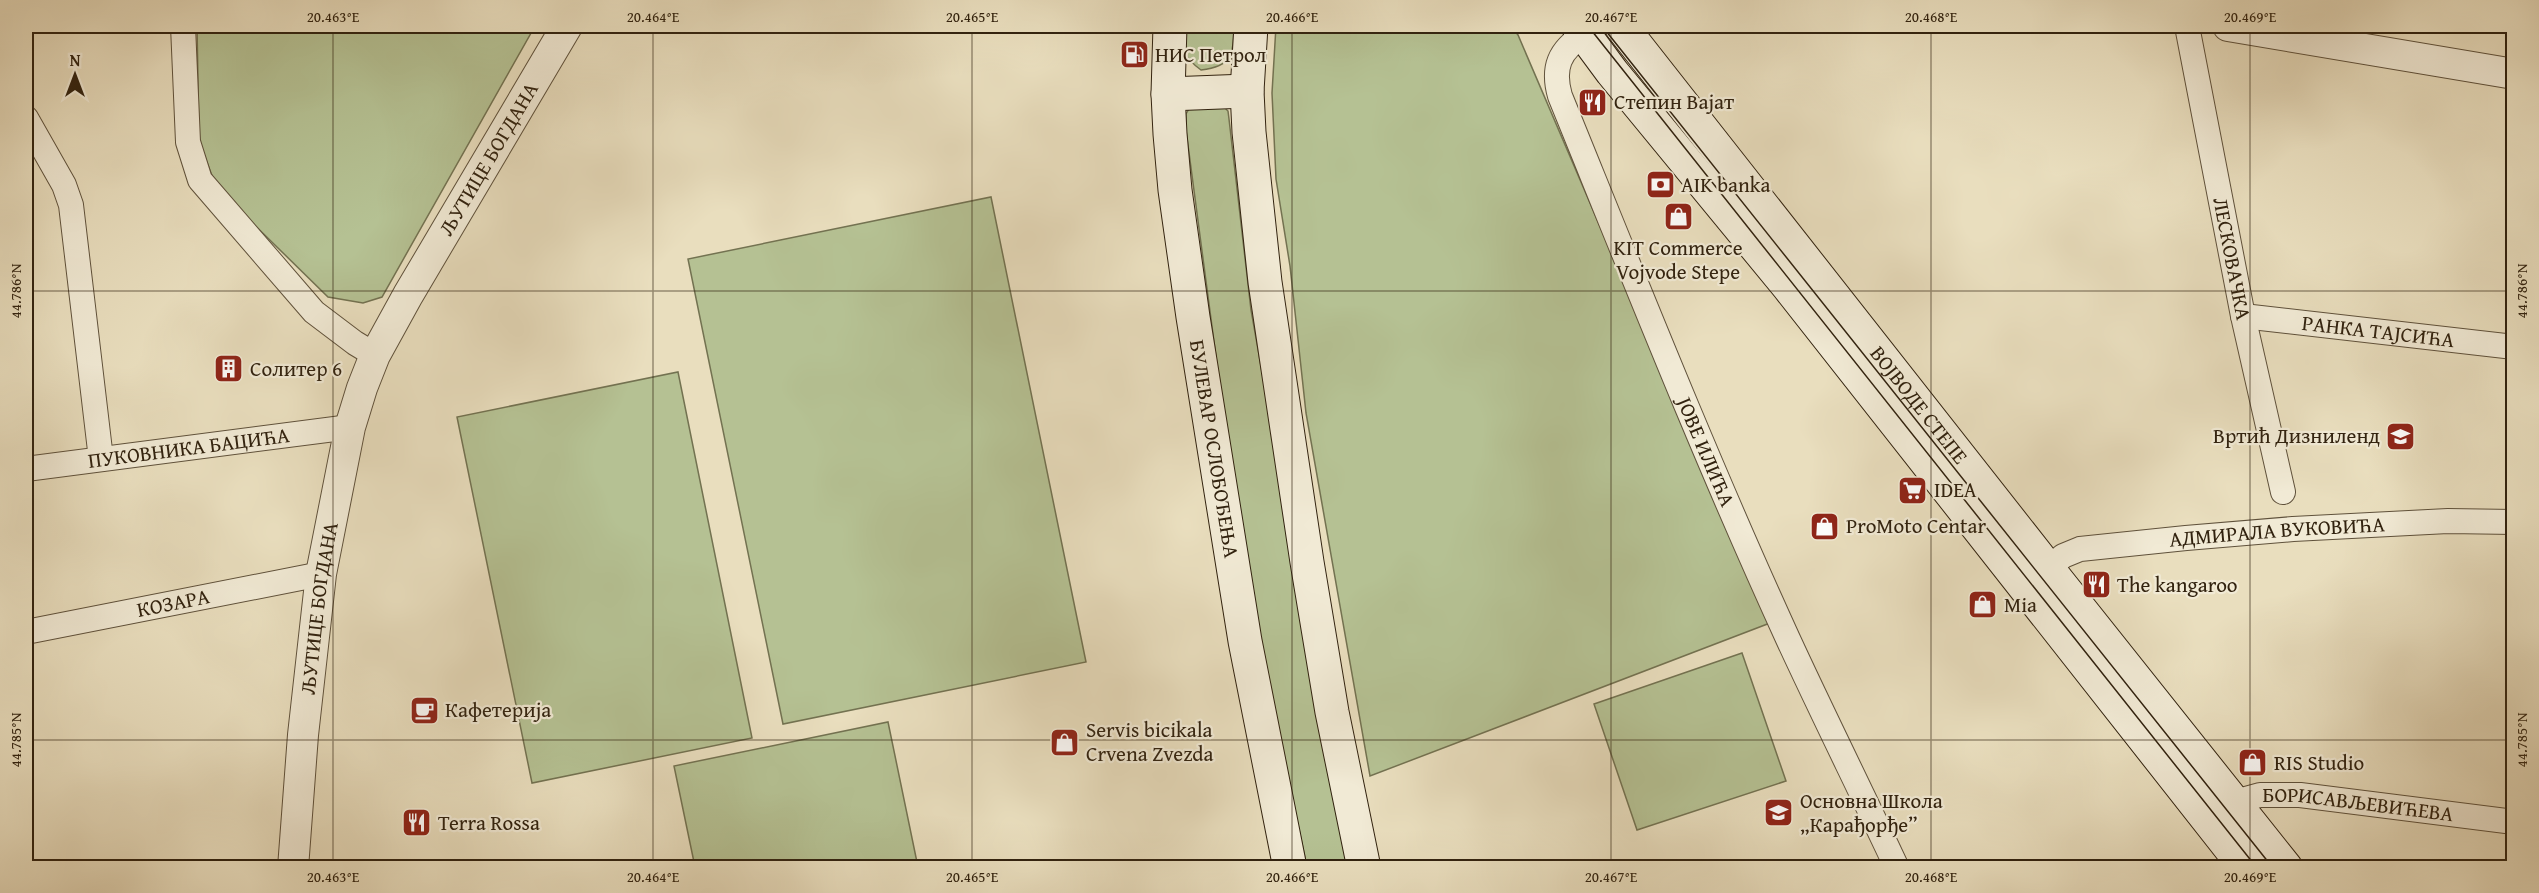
<svg xmlns="http://www.w3.org/2000/svg" width="2539" height="893" font-family="'Gentium Book Plus',serif">
<rect width="100%" height="100%" fill="#e9debe"/>
<filter id="stains"><feTurbulence type="fractalNoise" baseFrequency=".00333" numOctaves="4"/><feColorMatrix values="0 0 0 0 .2 0 0 0 0 .09 0 0 0 0 .02 0 0 0 .5 -.17"/></filter>
<radialGradient id="worn" r=".72"><stop offset=".6" stop-color="#630" stop-opacity="0"/><stop offset="1" stop-color="#630" stop-opacity=".3"/></radialGradient>
<g fill="#b5c193" stroke="#737251" stroke-width="1.5">
<path d="M197,26H535L382,297L363,303L328,297L232,203L214,181L199,141Z"/>
<path d="M1183,26H1234C1233,55 1233,66 1201,70C1182,56 1182,49 1183,26Z"/>
<path d="M1276,26H1511L1518,35L1770,623L1370,776L1306,413L1290,266L1276,179L1272,93Z"/>
<path d="M1223,106L1228,111L1229,119L1251,310L1350,867H1307L1245,576L1186,130V114L1190,107Z"/>
<path d="M991,197L1086,662L783,724L688,259Z"/>
<path d="M678,372L752,738L532,783L457,417Z"/>
<path d="M1742,653L1786,781L1637,830L1594,704Z"/>
<path d="M888,722L918,867H695L674,766Z"/>
</g>
<g fill="none" stroke-linecap="round" stroke-linejoin="round">
<defs>
<g id="minor">
<path d="M183,26L188,142L200,180L314,312L355,343L375,355"/>
<path id="s1" d="M2187,26L2243,316L2283,492"/>
<path id="s2" d="M1585,34C1559,50 1552,68 1560,96C1634,278 1706,460 1788,639C1823,715 1861,791 1897,868"/>
<path d="M26,118L64,185L71,205L101,459"/>
<path id="s3" d="M2243,316L2514,347"/>
<path id="s4" d="M26,469L350,427"/>
<path id="s5" d="M2048,569L2063,556L2080,549L2186,538L2293,529L2448,521L2514,522"/>
<path id="s6" d="M26,632L321,574"/>
<path id="s7" d="M2220,806L2260,795H2300L2514,822"/>
</g>
<g id="tertiary">
<path d="M2228,26L2514,74"/>
<path id="s8" d="M293,868L303,735L321,574L350,427L362,388L375,355L408,295L567,26"/>
</g>
<g id="secondary">
<path id="s9" d="M1170,26L1168,94L1170,134L1175,190L1193,317L1245,641L1290,868"/>
<path d="M1251,26L1247,91L1249,132L1265,282L1307,562L1332,712L1364,868"/>
<path d="M1578,26L1612,72L1788,286L2246,868"/>
<path id="s10" d="M1621,26L2048,569L2286,868"/>
<path d="M1168,94L1247,91"/>
</g>
</defs>
<use href="#minor" stroke="#5f513b" stroke-width="26"/>
<use href="#tertiary" stroke="#5f513b" stroke-width="32"/>
<use href="#secondary" stroke="#31220f" stroke-width="35"/>
<use href="#minor" stroke="#f1ead5" stroke-width="24"/>
<use href="#tertiary" stroke="#f1ead5" stroke-width="30"/>
<use href="#secondary" stroke="#f1ead5" stroke-width="33"/>
<g stroke="#31220f" stroke-width="1.5">
<path d="M1588,26L2257,868"/>
<path d="M1602,26L2273,868"/>
</g>
</g>
<path fill="none" stroke="#31220f" stroke-width="1.5" stroke-opacity="0.45" d="M333,26V868M653,26V868M972,26V868M1292,26V868M1611,26V868M1931,26V868M2250,26V868M26,291H2514M26,740H2514"/>
<defs>
<symbol id="fuel-square" viewBox="-11 -11 22 22"><rect x="-9" y="-9" width="18" height="18" rx="4" fill="#8f2418" stroke="#f1ead5"/><path d="M-5.5-6h7V0h2V4h1.3V-2.5L3-4.5l.8-.8L6-3V5H2.5V1h-1V6h-7ZM-4.2-4.7v3.2H.2V-4.7Z" fill="#fff"/></symbol>
<symbol id="restaurant-square" viewBox="-11 -11 22 22"><rect x="-9" y="-9" width="18" height="18" rx="4" fill="#8f2418" stroke="#f1ead5"/><path d="M-5-6h1v4h1v-4h1v4h1v-4h1v5L-1.5 .5V6h-2V.5L-5-1ZM5-6V6H3V1.5H1.5Q1.5-4 5-6Z" fill="#fff"/></symbol>
<symbol id="bank-square" viewBox="-11 -11 22 22"><rect x="-9" y="-9" width="18" height="18" rx="4" fill="#8f2418" stroke="#f1ead5"/><path d="M-6-4H6V4H-6ZM0-2.3a2.3 2.3 0 1 0 0 4.6a2.3 2.3 0 1 0 0-4.6Z" fill="#fff"/></symbol>
<symbol id="shop-square" viewBox="-11 -11 22 22"><rect x="-9" y="-9" width="18" height="18" rx="4" fill="#8f2418" stroke="#f1ead5"/><path d="M-5-2.5h2.3a2.7 3.5 0 0 1 5.4 0H5L5.5 6h-11ZM-1.5-2.5h3a1.5 2.3 0 0 0-3 0Z" fill="#fff"/></symbol>
<symbol id="building-square" viewBox="-11 -11 22 22"><rect x="-9" y="-9" width="18" height="18" rx="4" fill="#8f2418" stroke="#f1ead5"/><path d="M-4-6H4V6H1V3H-1V6H-4ZM-2.5-4.3h1.7v1.8h-1.7ZM.8-4.3h1.7v1.8H.8ZM-2.5-1h1.7V.8h-1.7ZM.8-1h1.7V.8H.8Z" fill="#fff"/></symbol>
<symbol id="school-square" viewBox="-11 -11 22 22"><rect x="-9" y="-9" width="18" height="18" rx="4" fill="#8f2418" stroke="#f1ead5"/><path d="M0-5L7-2L0 1L-7-2ZM-4 1L0 2.5L4 1V4Q0 6-4 4Z" fill="#fff"/></symbol>
<symbol id="supermarket-square" viewBox="-11 -11 22 22"><rect x="-9" y="-9" width="18" height="18" rx="4" fill="#8f2418" stroke="#f1ead5"/><path d="M-6-5.5h2.5l.6 2H6L4.5 2H-2.5L-4.4-4H-6ZM-1.5 3.2a1.3 1.3 0 1 0 .1 0ZM3 3.2a1.3 1.3 0 1 0 .1 0Z" fill="#fff"/></symbol>
<symbol id="cafe-square" viewBox="-11 -11 22 22"><rect x="-9" y="-9" width="18" height="18" rx="4" fill="#8f2418" stroke="#f1ead5"/><path d="M-5.5-4.5H6V0H3Q3 3.5 0 3.5H-2.5Q-5.5 3.5-5.5 0ZM3-3.2v2h1.7v-2ZM-6 4.5H4V6H-6Z" fill="#fff"/></symbol>
</defs>
<g fill-rule="evenodd">
<use href="#fuel-square" x="1118" y="38" width="33" height="33"/>
<use href="#restaurant-square" x="1576" y="86" width="33" height="33"/>
<use href="#bank-square" x="1644" y="168" width="33" height="33"/>
<use href="#shop-square" x="1662" y="200" width="33" height="33"/>
<use href="#building-square" x="212" y="352" width="33" height="33"/>
<use href="#school-square" x="2384" y="420" width="33" height="33"/>
<use href="#supermarket-square" x="1896" y="474" width="33" height="33"/>
<use href="#shop-square" x="1808" y="510" width="33" height="33"/>
<use href="#restaurant-square" x="2080" y="568" width="33" height="33"/>
<use href="#shop-square" x="1966" y="588" width="33" height="33"/>
<use href="#cafe-square" x="408" y="694" width="33" height="33"/>
<use href="#shop-square" x="1048" y="726" width="33" height="33"/>
<use href="#shop-square" x="2236" y="746" width="33" height="33"/>
<use href="#school-square" x="1762" y="796" width="33" height="33"/>
<use href="#restaurant-square" x="400" y="806" width="33" height="33"/>
</g>
<g text-anchor="middle" stroke-width="4.5" stroke-linejoin="round" paint-order="stroke">
<g font-size="21" fill="#31220f" stroke="#f1ead5" text-anchor="start">
<text x="1155" y="62">НИС Петрол</text>
<text x="1614" y="109">Степин Вајат</text>
<text x="1681" y="192">AIK banka</text>
<text x="1678" y="255" text-anchor="middle">KIT Commerce<tspan x="1678" dy="24">Vojvode Stepe</tspan></text>
<text x="250" y="376">Солитер 6</text>
<text x="2380" y="443" text-anchor="end">Вртић Дизниленд</text>
<text x="1934" y="497">IDEA</text>
<text x="1846" y="533">ProMoto Centar</text>
<text x="2117" y="592">The kangaroo</text>
<text x="2004" y="612">Mia</text>
<text x="445" y="717">Кафетерија</text>
<text x="1086" y="737">Servis bicikala<tspan x="1086" dy="24">Crvena Zvezda</tspan></text>
<text x="2274" y="770">RIS Studio</text>
<text x="1800" y="808">Основна Школа<tspan x="1800" dy="24">„Карађорђе”</tspan></text>
<text x="438" y="830">Terra Rossa</text>
</g>
<g font-size="21" fill="#31220f" stroke="#f1ead5">
<text dy="7" stroke="none"><textPath href="#s8" startOffset="748">ЉУТИЦЕ БОГДАНА</textPath></text>
<text dy="7" stroke="none"><textPath href="#s1" startOffset="237">ЛЕСКОВАЧКА</textPath></text>
<text dy="7" stroke="none"><textPath href="#s3" startOffset="136">РАНКА ТАЈСИЋА</textPath></text>
<text dy="7" stroke="none"><textPath href="#s10" startOffset="482">ВОЈВОДЕ СТЕПЕ</textPath></text>
<text dy="7" stroke="none"><textPath href="#s4" startOffset="164">ПУКОВНИКА БАЦИЋА</textPath></text>
<text dy="7" stroke="none"><textPath href="#s9" startOffset="426">БУЛЕВАР ОСЛОБОЂЕЊА</textPath></text>
<text dy="7" stroke="none"><textPath href="#s2" startOffset="458">ЈОВЕ ИЛИЋА</textPath></text>
<text dy="7" stroke="none"><textPath href="#s5" startOffset="236">АДМИРАЛА ВУКОВИЋА</textPath></text>
<text dy="7" stroke="none"><textPath href="#s6" startOffset="150">КОЗАРА</textPath></text>
<text dy="7" stroke="none"><textPath href="#s8" startOffset="261">ЉУТИЦЕ БОГДАНА</textPath></text>
<text dy="7" stroke="none"><textPath href="#s7" startOffset="140">БОРИСАВЉЕВИЋЕВА</textPath></text>
</g>
</g>
<rect width="2539" height="893" fill="none" stroke="#e9debe" stroke-width="66"/>
<g transform="translate(75 75)" stroke="#f1ead5" stroke-width="4.5" paint-order="stroke">
<path d="M0-4.5L10 22L0 15L-10 22Z" fill="#31220f"/>
<text y="-9" font-size="16" font-weight="bold" text-anchor="middle" fill="#31220f">N</text>
</g>
<rect x="33" y="33" width="2473" height="827" fill="none" stroke="#31220f" stroke-width="2"/>
<g font-size="15" text-anchor="middle" fill="#31220f">
<text x="333" y="22">20.463°E</text>
<text x="653" y="22">20.464°E</text>
<text x="972" y="22">20.465°E</text>
<text x="1292" y="22">20.466°E</text>
<text x="1611" y="22">20.467°E</text>
<text x="1931" y="22">20.468°E</text>
<text x="2250" y="22">20.469°E</text>
<text transform="translate(16 291) rotate(-90)" y="5">44.786°N</text>
<text transform="translate(2522 291) rotate(-90)" y="5">44.786°N</text>
<text transform="translate(16 740) rotate(-90)" y="5">44.785°N</text>
<text transform="translate(2522 740) rotate(-90)" y="5">44.785°N</text>
<text x="333" y="882">20.463°E</text>
<text x="653" y="882">20.464°E</text>
<text x="972" y="882">20.465°E</text>
<text x="1292" y="882">20.466°E</text>
<text x="1611" y="882">20.467°E</text>
<text x="1931" y="882">20.468°E</text>
<text x="2250" y="882">20.469°E</text>
</g>
<rect width="100%" height="100%" filter="url(#stains)"/>
<rect width="100%" height="100%" fill="url(#worn)"/>
</svg>
